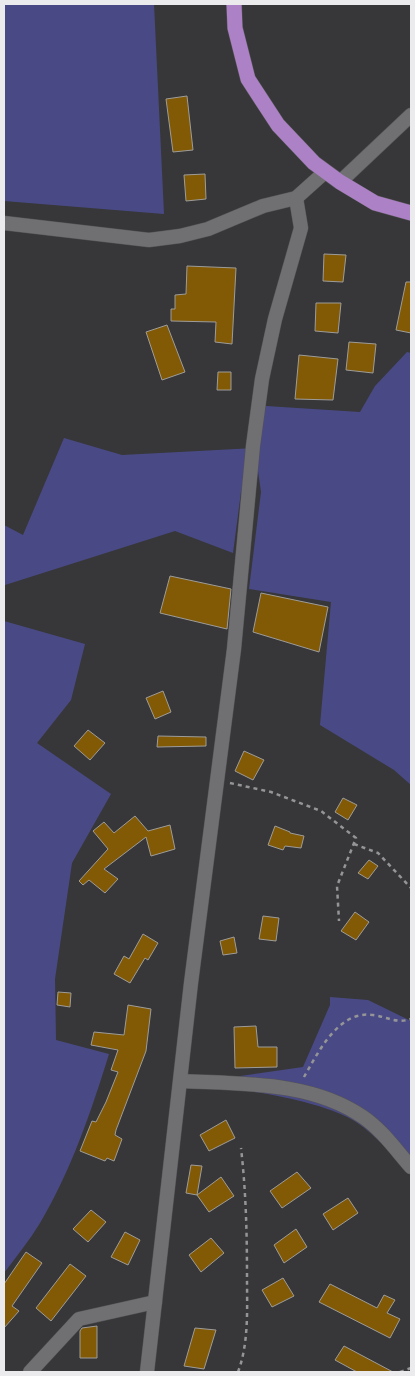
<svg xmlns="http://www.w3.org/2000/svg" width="415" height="1376" font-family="Lato,sans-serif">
<rect width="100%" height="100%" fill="#373739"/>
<g fill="#494a85">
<path d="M4,4H154L164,214L4,201Z"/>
<path d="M407,352L411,353V785L394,770L320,725L331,602L249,589L261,492L255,450L241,492L233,553L175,531L5,585L4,589V525L23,535L64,438L122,455L255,448L266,406L360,412L375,386Z"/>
<path d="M4,621L85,644L71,700L37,743L111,794L72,863L55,979L56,1040L109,1054C91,1112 71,1171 40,1223C29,1241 16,1257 4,1273Z"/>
<path d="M330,997L368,1000L411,1021V1174C394,1157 376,1135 356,1122C322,1099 227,1086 186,1084L303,1067L330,1005Z"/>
</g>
<g fill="#825a05" stroke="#9e9c9a">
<path d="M187,96L193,150L173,152L166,99Z"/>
<path d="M205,174L206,199L186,201L184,175Z"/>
<path d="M324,254L346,255L343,282L323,281Z"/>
<path d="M187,266L236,268L232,344L215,342L216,322L171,321V309H175V295L186,294Z"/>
<path d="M406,282H411V333L396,330Z"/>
<path d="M316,303H341L338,333L315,331Z"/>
<path d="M167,325L185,372L162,380L146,332Z"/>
<path d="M349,342L376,344L373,373L346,370Z"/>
<path d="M299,355L338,359L333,400L295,399Z"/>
<path d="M218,372H231V390H217Z"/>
<path d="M170,576L231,589L227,629L160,613Z"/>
<path d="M261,593L328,607L319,652L253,632Z"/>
<path d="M163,691L171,712L155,719L146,698Z"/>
<path d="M88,730L105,743L90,760L74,746Z"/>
<path d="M158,736L206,737V746L157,747Z"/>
<path d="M244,751L264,760L253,780L235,771Z"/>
<path d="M343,798L357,805L348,820L335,812Z"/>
<path d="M135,816L148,831L170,825L175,849L151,856L146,837L104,869L118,879L105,893L89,880L83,885L79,881L108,849L93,831L104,822L114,833Z"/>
<path d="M275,826L290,832V833L304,836L301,848L285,846L283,850L268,845Z"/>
<path d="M369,860L378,866L368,879L358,873Z"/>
<path d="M355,912L369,922L356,940L341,931Z"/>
<path d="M263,916L279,918L276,941L259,939Z"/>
<path d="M143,934L158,943L148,960L145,958L130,983L114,974L124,956L129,959Z"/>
<path d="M234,937L237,953L223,955L220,941Z"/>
<path d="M58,992L71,993L70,1007L57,1005Z"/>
<path d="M128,1005L151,1009L146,1051L116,1130L115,1135L122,1139L114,1161L107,1158L105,1161L80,1151L92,1121L96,1122L106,1102L118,1072L111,1070L118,1050L91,1045L94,1032L124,1035Z"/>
<path d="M256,1026L258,1047H277V1067L235,1068L234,1027Z"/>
<path d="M226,1120L235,1138L209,1151L200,1135Z"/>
<path d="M191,1165L202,1166L197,1195L186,1193Z"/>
<path d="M297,1172L311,1188L282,1208L270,1191Z"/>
<path d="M221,1177L234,1196L209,1212L197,1195Z"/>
<path d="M348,1198L358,1213L333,1230L323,1214Z"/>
<path d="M91,1210L106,1222L88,1242L73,1229Z"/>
<path d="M296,1229L307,1247L284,1263L274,1245Z"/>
<path d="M125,1232L140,1240L128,1265L111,1257Z"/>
<path d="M211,1238L224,1253L201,1272L189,1255Z"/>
<path d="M26,1252L42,1263L12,1306L19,1311L4,1328V1284Z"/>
<path d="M70,1264L86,1276L51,1321L36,1308Z"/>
<path d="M283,1278L294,1296L272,1307L262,1290Z"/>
<path d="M330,1284L377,1308L384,1295L395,1300L387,1313L400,1319L390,1338L319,1302Z"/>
<path d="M97,1326V1358H80V1331L82,1328Z"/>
<path d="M195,1328L216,1330L204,1369L184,1366Z"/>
<path d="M344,1346L393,1372H357L335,1360Z"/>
</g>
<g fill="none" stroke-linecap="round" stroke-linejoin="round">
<defs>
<g id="minor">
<path d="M340,182L411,115"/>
<path d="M4,223L149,240L180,236L208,229L263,206L296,198L325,172"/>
<path d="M181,1081C241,1084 311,1081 363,1117C382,1130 396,1150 411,1167"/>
<path d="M30,1372L79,1319L155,1302"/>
<path d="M147,1372L191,983L234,649L253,446L262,379L275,319L301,228L296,198"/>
</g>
<path id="major" d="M234,4L235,28L248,79L278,125L314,163L340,182L375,203L411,213"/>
</defs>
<use href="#minor" stroke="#535356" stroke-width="15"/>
<use href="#major" stroke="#535356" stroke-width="16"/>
<g stroke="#959597" stroke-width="2.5" stroke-dasharray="4 4" stroke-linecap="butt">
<path d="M230,783L271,792L321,811L356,838L337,886L339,921"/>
<path d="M354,844L378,853L411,888"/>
<path d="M304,1077C318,1053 338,1010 373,1015C388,1017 396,1024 411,1019"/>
<path d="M238,1372C249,1343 247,1308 247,1278C247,1234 246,1192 241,1148"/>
<path d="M400,1372L411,1368"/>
</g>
<use href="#minor" stroke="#707073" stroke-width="14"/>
<use href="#major" stroke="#ad81c5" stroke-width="15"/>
</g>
<rect width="415" height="1376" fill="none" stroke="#ebebed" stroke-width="10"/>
</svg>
